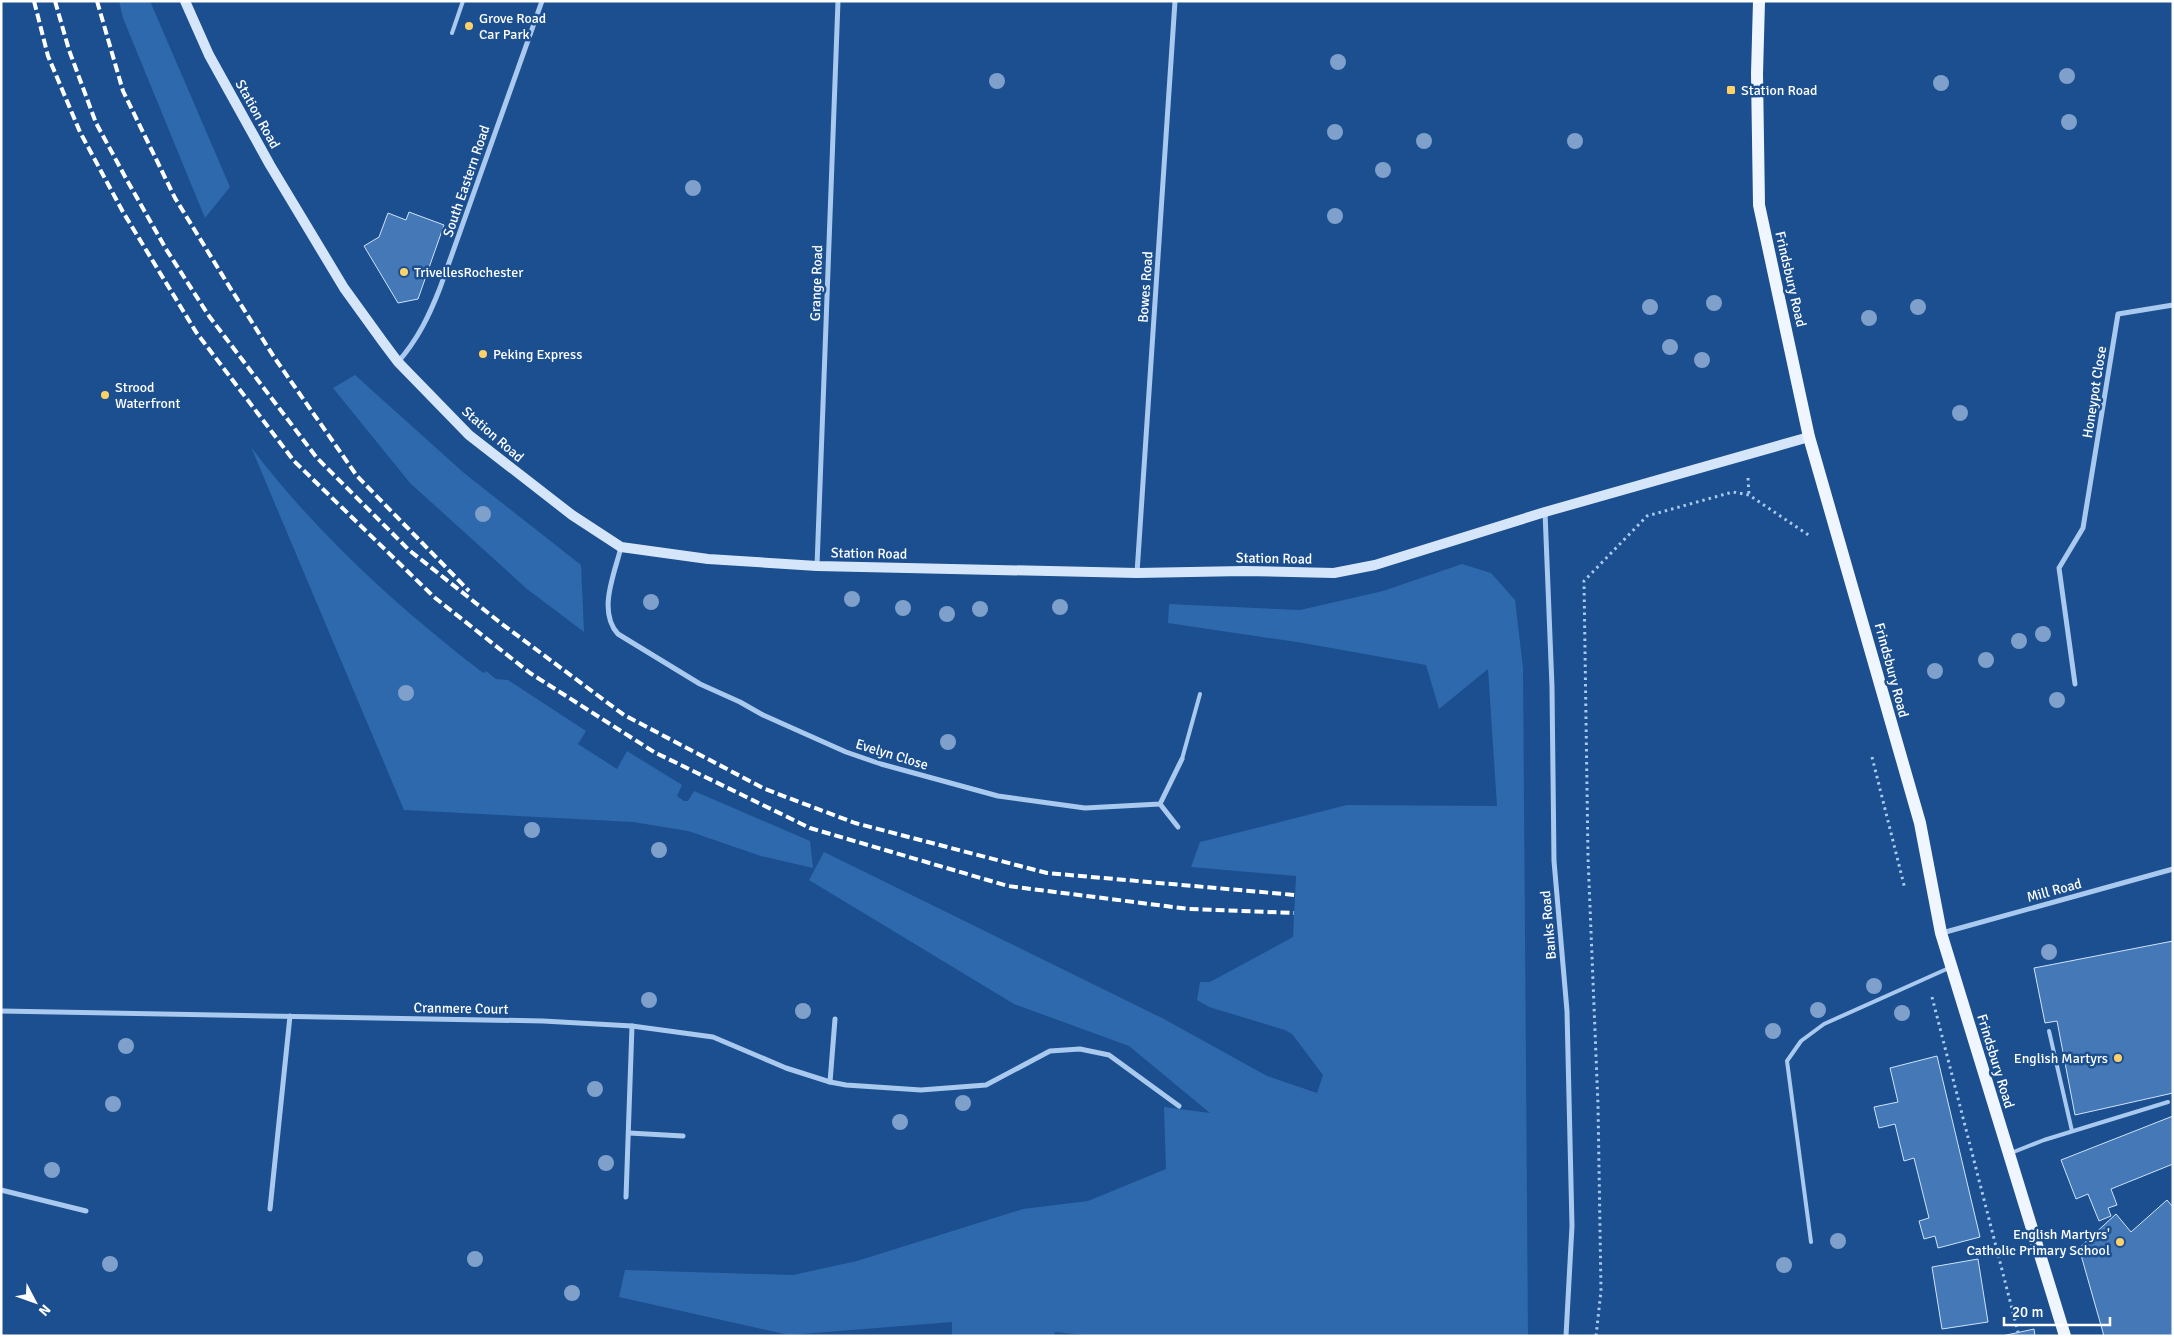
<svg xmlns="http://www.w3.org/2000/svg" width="2174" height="1337" font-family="Signika,sans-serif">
<rect width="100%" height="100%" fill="#1b4f8f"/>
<g fill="#2e69ad">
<path d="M119,1H150L230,187L205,218L123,18Z"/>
<path d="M355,375L464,473L581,565L584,632L527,589L410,483L333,388Z"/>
<path d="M251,447C316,533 396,606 482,672L484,673L486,671L496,679L508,680L586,731L578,744L617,769L627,751L682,785L677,796L684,801H688L694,791L810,841L813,868L761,856L688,831L633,822L404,810Z"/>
<path d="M1462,564L1491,573L1515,600L1523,668L1528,1336H1094L1055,1332L1054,1336H952V1322L789,1335L619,1297L625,1270L793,1275L857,1261L1023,1209L1088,1201L1166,1169L1164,1107L1210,1113L1129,1046L1014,1004L809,880L824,852L1164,1019L1267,1076L1317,1093L1323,1075L1292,1034L1285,1030L1209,1007L1197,1000L1200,982H1210L1293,937L1296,876L1191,867L1200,842L1347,805L1497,806L1488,669L1439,709L1426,665L1303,643L1168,623L1169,604L1300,610L1383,591Z"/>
</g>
<g fill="#4478b7" stroke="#cfe3fa">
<path d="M409,212L444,225L418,299L398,303L364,246L379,237L388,213L406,220Z"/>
<path d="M2173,941V1093L2075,1115L2057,1021L2045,1023L2034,968Z"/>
<path d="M1937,1056L1980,1237L1938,1248L1935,1236L1924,1239L1919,1221L1929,1218L1914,1158L1904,1161L1895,1124L1879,1128L1874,1107L1898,1102L1890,1068Z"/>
<path d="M2173,1116V1164L2111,1189L2117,1205L2108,1208L2111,1216L2099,1221L2088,1194L2076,1199L2061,1160Z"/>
<path d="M2167,1200L2173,1207V1336H2104L2079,1248L2116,1214L2131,1232Z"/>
<path d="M1978,1259L1988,1322L1942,1329L1932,1267Z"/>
<path d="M2034,1329L2035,1336H2002Z"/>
</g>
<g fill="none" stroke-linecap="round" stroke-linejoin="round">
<g stroke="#a9c9ee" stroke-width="3" stroke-dasharray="2.5 4" stroke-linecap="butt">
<path d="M1748,478L1749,495"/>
<path d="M1872,757L1905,889"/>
<path d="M1932,997L2019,1336"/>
<path d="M1596,1336L1601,1291L1598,1105L1588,857L1584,581L1647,516L1733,492L1749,495L1810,536"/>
</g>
<g stroke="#a9c9ee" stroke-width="4">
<path d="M452,33L463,1"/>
<path d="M1182,759L1200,694"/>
<path d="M2049,1031L2072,1131"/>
<path d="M2011,1153L2044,1140L2168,1102"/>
<path d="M1811,1242L1787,1061L1801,1041L1824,1024L1949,968"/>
</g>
<g stroke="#a9c9ee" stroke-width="5">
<path d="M398,362C418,339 429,316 440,288L542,1"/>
<path d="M1545,512L1552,687L1554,861L1567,1011L1572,1226L1566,1336"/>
<path d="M621,547C615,573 597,611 618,634L700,684L740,702L763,715L846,752L881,764L998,796L1085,808L1160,804L1182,759"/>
<path d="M817,566L838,1"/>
<path d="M1137,573L1175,1"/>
<path d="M2075,684L2059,568L2083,528L2118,314L2173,305"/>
<path d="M1160,804L1178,827"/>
<path d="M1942,933L2173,869"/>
<path d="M1,1011L543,1021L632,1026L713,1037L786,1068L830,1082L846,1085L921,1090L986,1085L1050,1051L1080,1049L1109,1055L1179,1106"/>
<path d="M830,1082L835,1019"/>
<path d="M629,1133L683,1136"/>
<path d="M1,1190L86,1211"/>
<path d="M626,1197L632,1026"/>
<path d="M270,1209L290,1016"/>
</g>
<path stroke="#d6e6fa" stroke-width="10" d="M185,1L209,55L270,165L344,288L383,342L398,362L469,435L572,515L621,547L708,559L817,566L1137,573L1244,571L1334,573L1375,565L1545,512L1809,437"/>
<path stroke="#f0f6ff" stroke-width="12" d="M1759,1L1757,74L1759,205L1809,437L1920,823L1941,933L2065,1336"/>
<g stroke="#fff" stroke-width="4" stroke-dasharray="9 4" stroke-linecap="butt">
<path d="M34,1L48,56L80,132L123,212L196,332L294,461L434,597L530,673L654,752L810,828L1008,886L1189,909L1294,913"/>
<path d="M55,1L69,50L96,123L128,182L166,249L209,316L317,458L409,550L502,624L624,715L765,789L855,823L1047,873L1295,895"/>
<path d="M97,1L123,91L175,198L229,286L274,357L357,476L469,591"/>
</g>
</g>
<g fill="#7ea0ca">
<circle cx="1338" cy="62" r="8"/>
<circle cx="2067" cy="76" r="8"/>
<circle cx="997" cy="81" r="8"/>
<circle cx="1941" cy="83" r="8"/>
<circle cx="2069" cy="122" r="8"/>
<circle cx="1335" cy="132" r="8"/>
<circle cx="1424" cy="141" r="8"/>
<circle cx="1575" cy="141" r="8"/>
<circle cx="1383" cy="170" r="8"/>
<circle cx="693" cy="188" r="8"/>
<circle cx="1335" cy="216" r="8"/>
<circle cx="1714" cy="303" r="8"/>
<circle cx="1650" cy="307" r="8"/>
<circle cx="1918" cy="307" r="8"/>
<circle cx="1869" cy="318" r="8"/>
<circle cx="1670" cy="347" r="8"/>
<circle cx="1702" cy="360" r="8"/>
<circle cx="1960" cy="413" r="8"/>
<circle cx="483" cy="514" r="8"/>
<circle cx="852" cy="599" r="8"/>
<circle cx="651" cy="602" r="8"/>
<circle cx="1060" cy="607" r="8"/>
<circle cx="903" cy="608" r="8"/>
<circle cx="980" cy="609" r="8"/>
<circle cx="947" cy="614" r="8"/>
<circle cx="2043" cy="634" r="8"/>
<circle cx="2019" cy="641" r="8"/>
<circle cx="1986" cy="660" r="8"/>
<circle cx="1935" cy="671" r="8"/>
<circle cx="406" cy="693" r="8"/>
<circle cx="2057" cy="700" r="8"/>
<circle cx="948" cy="742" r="8"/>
<circle cx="532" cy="830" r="8"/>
<circle cx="659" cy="850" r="8"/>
<circle cx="2049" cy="952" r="8"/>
<circle cx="1874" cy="986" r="8"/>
<circle cx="649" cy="1000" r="8"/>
<circle cx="1818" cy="1010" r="8"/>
<circle cx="803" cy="1011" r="8"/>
<circle cx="1902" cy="1013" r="8"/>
<circle cx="1773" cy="1031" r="8"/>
<circle cx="126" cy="1046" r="8"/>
<circle cx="595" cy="1089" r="8"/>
<circle cx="963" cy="1103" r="8"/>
<circle cx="113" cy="1104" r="8"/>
<circle cx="900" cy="1122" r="8"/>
<circle cx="606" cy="1163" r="8"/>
<circle cx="52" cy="1170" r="8"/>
<circle cx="1838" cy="1241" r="8"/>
<circle cx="475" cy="1259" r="8"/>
<circle cx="110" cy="1264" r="8"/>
<circle cx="1784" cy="1265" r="8"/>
<circle cx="572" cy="1293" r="8"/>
</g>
<g fill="#ffd166" stroke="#1b4f8f" stroke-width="2">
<circle cx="469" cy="26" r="5"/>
<rect x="1726" y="85" width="10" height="10" rx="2.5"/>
<circle cx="404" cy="272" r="5"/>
<circle cx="483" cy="354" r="5"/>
<circle cx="105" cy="395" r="5"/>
<circle cx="2118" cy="1058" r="5"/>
<circle cx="2120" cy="1242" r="5"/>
</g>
<g text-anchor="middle" stroke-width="5" stroke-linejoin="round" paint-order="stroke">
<g font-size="14" fill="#fff" stroke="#1b4f8f" text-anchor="start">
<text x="479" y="23">Grove Road<tspan x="479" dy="16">Car Park</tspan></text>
<text x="1741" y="95">Station Road</text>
<text x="414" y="277">TrivellesRochester</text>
<text x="493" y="359">Peking Express</text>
<text x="115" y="392">Strood<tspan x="115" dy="16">Waterfront</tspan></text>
<text x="2108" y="1063" text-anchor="end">English Martyrs</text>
<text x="2110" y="1239" text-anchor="end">English Martyrs'<tspan x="2110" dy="16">Catholic Primary School</tspan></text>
</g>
<g font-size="14" fill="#fff" stroke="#1b4f8f">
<text transform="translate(258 114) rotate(61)" y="5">Station Road</text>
<text transform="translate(466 181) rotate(-71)" y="5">South Eastern Road</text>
<text transform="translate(1791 279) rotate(77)" y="5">Frindsbury Road</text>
<text transform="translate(816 283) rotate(-88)" y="5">Grange Road</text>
<text transform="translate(1145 287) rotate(-86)" y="5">Bowes Road</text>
<text transform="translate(2094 392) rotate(-81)" y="5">Honeypot Close</text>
<text transform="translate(493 434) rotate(41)" y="5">Station Road</text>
<text transform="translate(869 553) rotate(1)" y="5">Station Road</text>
<text transform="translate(1274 558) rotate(1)" y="5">Station Road</text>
<text transform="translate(1892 670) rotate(75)" y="5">Frindsbury Road</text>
<text transform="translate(892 754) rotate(17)" y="5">Evelyn Close</text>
<text transform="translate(2054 890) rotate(-15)" y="5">Mill Road</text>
<text transform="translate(1548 925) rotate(-95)" y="5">Banks Road</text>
<text transform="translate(461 1008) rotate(1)" y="5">Cranmere Court</text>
<text transform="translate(1996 1061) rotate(73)" y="5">Frindsbury Road</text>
</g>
</g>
<rect width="2174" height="1337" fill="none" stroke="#ffffff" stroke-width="5"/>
<g transform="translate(35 1302) rotate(131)" stroke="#1b4f8f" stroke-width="4" paint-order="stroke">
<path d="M0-4L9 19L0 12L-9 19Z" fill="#ffffff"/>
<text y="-8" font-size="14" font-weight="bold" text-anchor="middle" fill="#ffffff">N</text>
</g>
<path d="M2004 1317v8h106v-8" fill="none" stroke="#ffffff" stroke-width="2.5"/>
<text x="2012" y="1317" font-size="15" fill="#ffffff" stroke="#1b4f8f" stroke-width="4" paint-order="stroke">20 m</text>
</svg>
